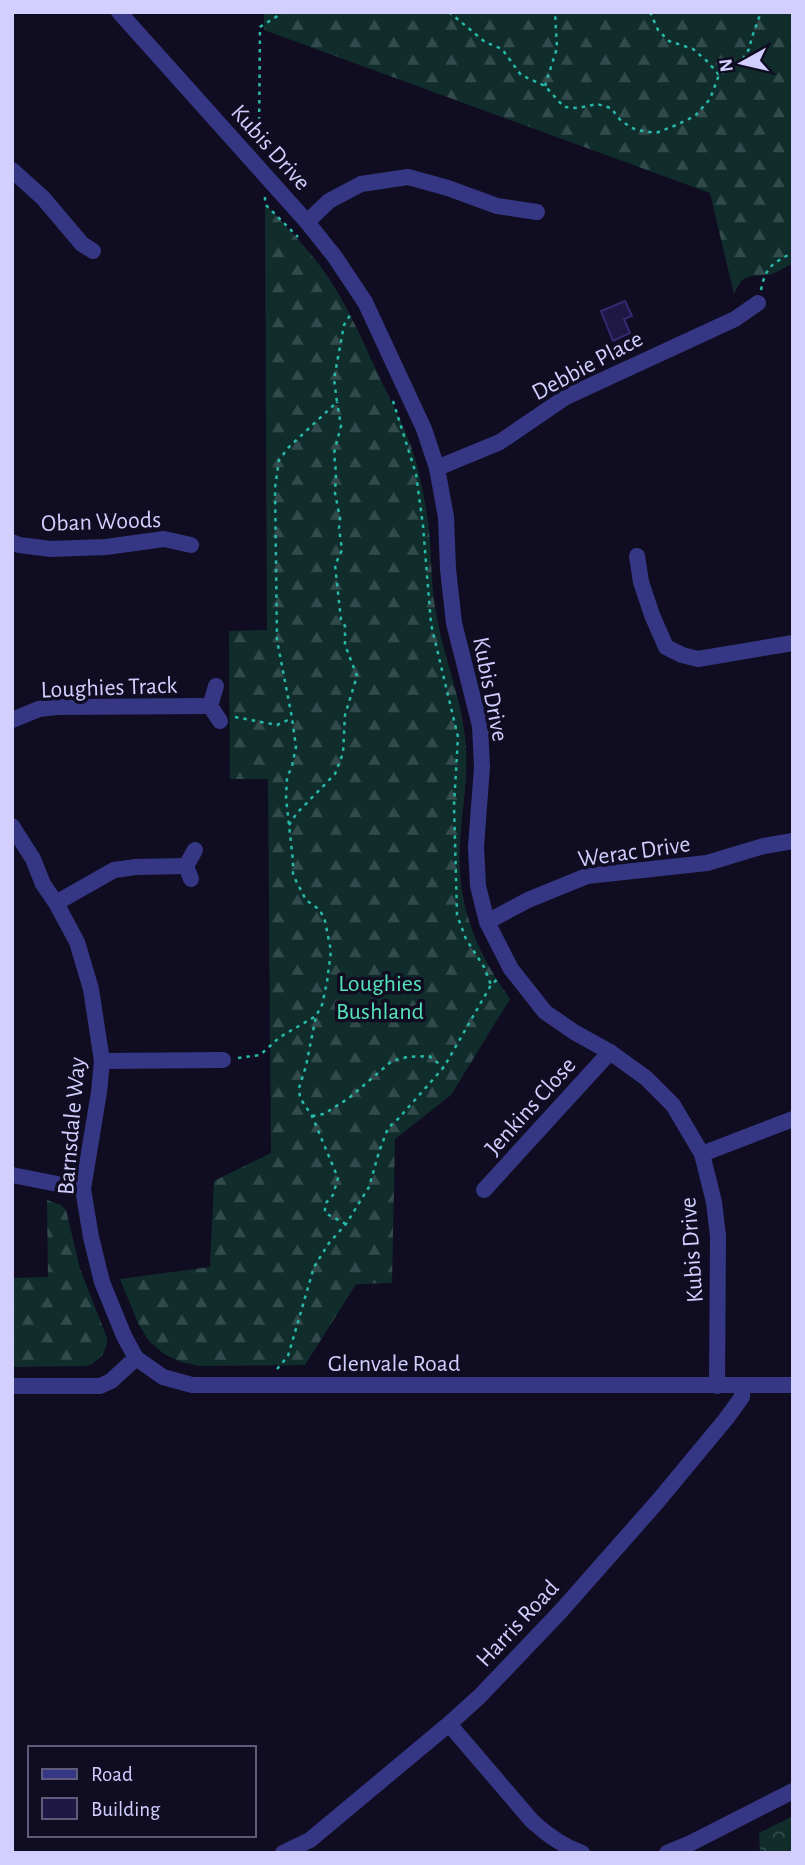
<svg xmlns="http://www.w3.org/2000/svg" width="805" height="1865" font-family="'Alegreya Sans',sans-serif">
<defs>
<pattern id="forest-firs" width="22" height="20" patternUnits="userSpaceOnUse" patternTransform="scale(1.75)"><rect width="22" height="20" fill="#102d2b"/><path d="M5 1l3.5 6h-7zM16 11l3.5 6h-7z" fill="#324a4b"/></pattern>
<pattern id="park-crowns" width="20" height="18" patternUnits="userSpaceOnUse" patternTransform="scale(1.75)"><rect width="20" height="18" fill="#102d2b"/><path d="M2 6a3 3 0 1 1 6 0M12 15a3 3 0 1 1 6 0" fill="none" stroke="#324a4b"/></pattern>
</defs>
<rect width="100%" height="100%" fill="#100d23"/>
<g fill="url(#forest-firs)">
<path d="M264,12H793V263C785,267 774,275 766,275C748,276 742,275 734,294L710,193L264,30Z"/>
<path d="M265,204C284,224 304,245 321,267C345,300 361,337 378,374C390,400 404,425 413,452C418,468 422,486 425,503C433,541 429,580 437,618C445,663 463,701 466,747C468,779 462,810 460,842C456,902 475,950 510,999L451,1095L395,1139L392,1283L356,1284L305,1365L199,1366L181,1362L164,1354L149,1341L138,1323L120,1279L210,1267L214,1181L271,1153L268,779H230L229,631L267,630Z"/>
<path d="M47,1200L61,1205L66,1210L80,1269L107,1338V1344L102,1356L92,1364L86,1366L12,1367V1278L48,1277Z"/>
</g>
<path fill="url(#park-crowns)" d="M793,1816V1853H760L759,1833Z"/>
<path fill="#1f1845" stroke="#342972" stroke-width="2" d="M625,301L632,316L624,319L630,333L613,341L601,311Z"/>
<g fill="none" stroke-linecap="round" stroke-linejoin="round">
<g stroke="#29b9a8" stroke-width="2.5" stroke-dasharray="3.5 5" stroke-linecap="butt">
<path d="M449,12L485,42L502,49L521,75L545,86L564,107L578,108L597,104L611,108L621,121L636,130L656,133L674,126L695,116L710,99L719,75L743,59L749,49L752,37L761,12"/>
<path d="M650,12L658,30L669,41L693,49L708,62L719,75"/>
<path d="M545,86L557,48L555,12"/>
<path d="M260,146L259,137L260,27L284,12"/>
<path d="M265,197V204L298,237"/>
<path d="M761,290C766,265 773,264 793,252"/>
<path d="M393,401L416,474L423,526L431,624L458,737L454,805L457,915L466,939L484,967L491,985"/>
<path d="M235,717L277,725L292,718"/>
<path d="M289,825L297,813L335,774L343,753L345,715L357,676L345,645V626L341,620L335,565L342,550L339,528L340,518L335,493L336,473L334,453L341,426L337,402"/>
<path d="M238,1058L260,1055L280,1037L316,1016"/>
<path d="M312,1116L324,1114L349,1098L392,1061L407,1057L429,1056L443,1067"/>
<path d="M346,1224L325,1213V1204L333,1195L338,1178L312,1116L300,1098L299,1088L306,1066L316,1016L322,1005L327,982L331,951L325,921L320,910L306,900L293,875V861L286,798L287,778L292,766L296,747L292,718L277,640L275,488L279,460L289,447L337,402L334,379L344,325L352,312"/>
<path d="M277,1369L288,1356L314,1267L329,1243L346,1224L369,1187L379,1152L388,1128L398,1119L444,1067L491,985L500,977"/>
</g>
<g stroke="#363784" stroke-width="16">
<path d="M119,12L307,222L335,257L365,302L424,429L437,468L446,517L448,569L454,623L480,726L482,767L476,847L478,886L487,922L511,969L545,1012L574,1032L610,1052L646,1078L673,1105L702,1154L714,1202L718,1236L717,1386"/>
<path d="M12,170L43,198L82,244L93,251"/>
<path d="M307,222L329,201L361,184L408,177L448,188L497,206L537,212"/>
<path d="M437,468L500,442L566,397L735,319L758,303"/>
<path d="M12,542L19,545L51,549L106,547L164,539L191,545"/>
<path d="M637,556L641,582L652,615L666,647L682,655L698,659L793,643"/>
<path d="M216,686L210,706L220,721"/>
<path d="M12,720L39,709L56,707L210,706"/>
<path d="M12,826L33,859L43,884L56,903L77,942L91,989L102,1061L99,1092L83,1189L91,1237L102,1282L124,1336L136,1358L163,1377L192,1385H793"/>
<path d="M191,879L186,866L195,850"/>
<path d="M56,903L114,870L136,867L186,866"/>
<path d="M487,922L528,900L587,876L707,863L764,846L793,841"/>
<path d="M102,1061L223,1060"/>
<path d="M702,1154L793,1119"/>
<path d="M12,1175L83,1189"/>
<path d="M484,1190L610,1052"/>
<path d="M12,1386H100L111,1381L136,1358"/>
<path d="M449,1724L532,1821C547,1835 563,1846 582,1853"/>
<path d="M283,1853L310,1840L449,1724L480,1696L561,1611L658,1501L726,1419L742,1397V1386"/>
<path d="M667,1853L691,1843L793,1791"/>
</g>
</g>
<g text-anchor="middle" stroke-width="7" stroke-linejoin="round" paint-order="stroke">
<g font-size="24" fill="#d2cfff" stroke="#100d23">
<text transform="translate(271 147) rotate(48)" y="8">Kubis Drive</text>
<text transform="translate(587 365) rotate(-28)" y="8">Debbie Place</text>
<text transform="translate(101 521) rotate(-2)" y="8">Oban Woods</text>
<text transform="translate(109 687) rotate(-2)" y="8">Loughies Track</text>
<text transform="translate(491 689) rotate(79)" y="8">Kubis Drive</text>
<text transform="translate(634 851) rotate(-8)" y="8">Werac Drive</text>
<text transform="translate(530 1106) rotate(-48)" y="8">Jenkins Close</text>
<text transform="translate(71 1126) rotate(-85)" y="8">Barnsdale Way</text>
<text transform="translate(691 1250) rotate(-94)" y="8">Kubis Drive</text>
<text x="394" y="1371">Glenvale Road</text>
<text transform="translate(517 1623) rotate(-47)" y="8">Harris Road</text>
</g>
<g font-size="24" fill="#56e4b9" stroke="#100d23">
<text x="380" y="991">Loughies<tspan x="380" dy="28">Bushland</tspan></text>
</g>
</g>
<rect width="805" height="1865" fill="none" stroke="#d2cfff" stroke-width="28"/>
<rect x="28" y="1746" width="228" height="91" fill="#100d23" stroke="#5e5b7b" stroke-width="2"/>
<rect x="42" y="1769" width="35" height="10" fill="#363784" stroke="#5e5b7b" stroke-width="2"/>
<text x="91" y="1781" font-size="21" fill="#d2cfff">Road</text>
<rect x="42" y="1798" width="35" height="21" fill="#1f1845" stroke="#5e5b7b" stroke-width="2"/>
<text x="91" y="1816" font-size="21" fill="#d2cfff">Building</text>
<g transform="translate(742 63) rotate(262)" stroke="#100d23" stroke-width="5" paint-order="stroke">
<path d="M0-5L12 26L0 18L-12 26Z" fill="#d2cfff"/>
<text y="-10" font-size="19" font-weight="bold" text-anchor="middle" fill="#d2cfff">N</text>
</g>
</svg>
